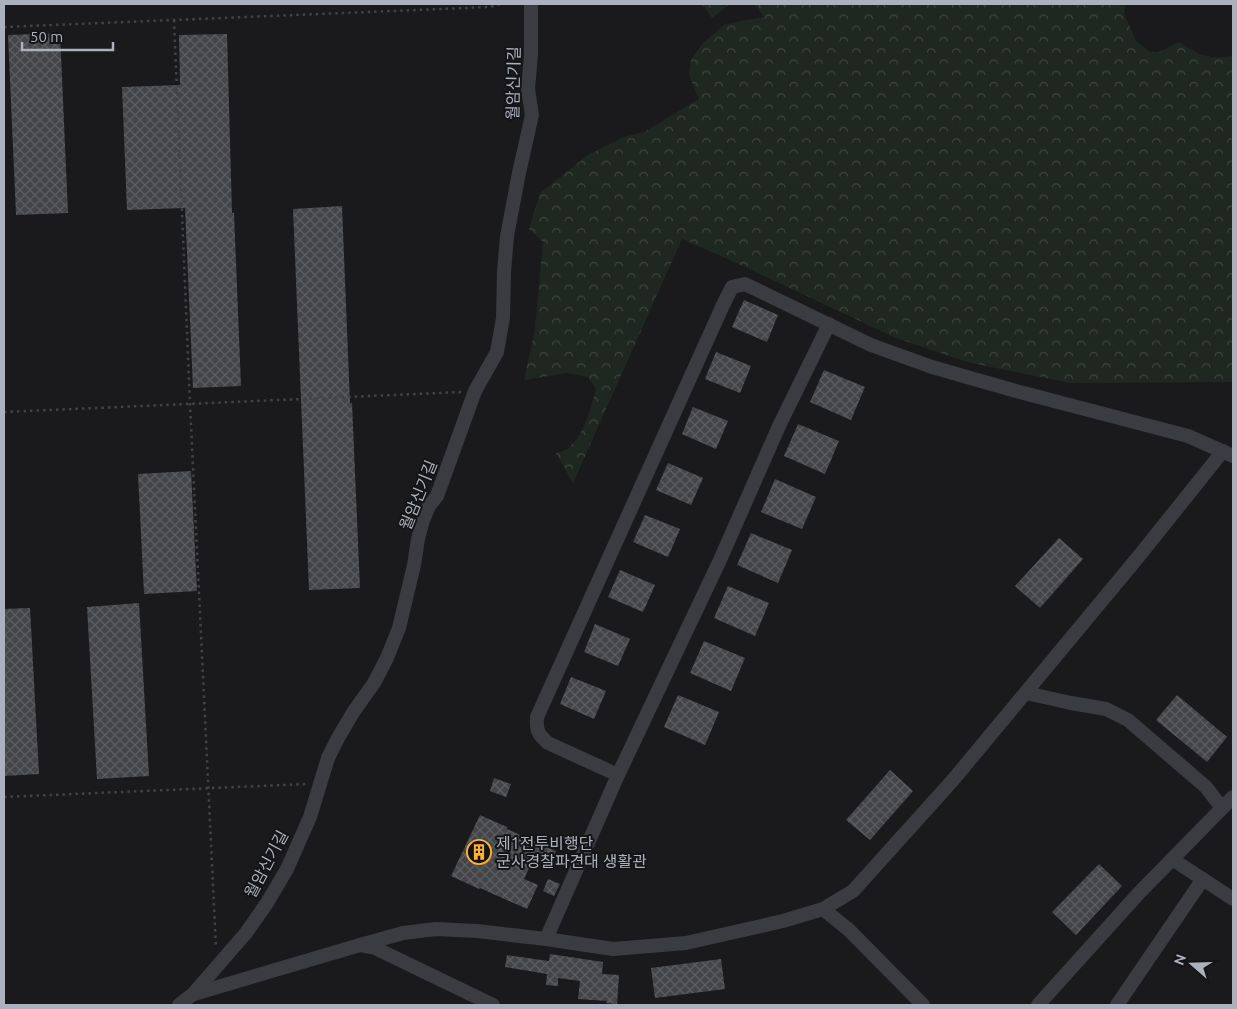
<svg xmlns="http://www.w3.org/2000/svg" width="1237" height="1009" font-family="Ubuntu,'Noto Sans KR',sans-serif">
<defs>
<pattern id="forest-crowns" width="20" height="18" patternUnits="userSpaceOnUse" patternTransform="scale(1.25)"><rect width="20" height="18" fill="#1f2820"/><path d="M2 6a3 3 0 1 1 6 0M12 15a3 3 0 1 1 6 0" fill="none" stroke="#3d453e"/></pattern>
<pattern id="building-cross-hatch" width="8" height="8" patternUnits="userSpaceOnUse" patternTransform="scale(1.25)"><rect width="8" height="8" fill="#444549"/><path d="M0 0l8 8M0 8l8-8" fill="none" stroke="#5c5d61"/></pattern>
</defs>
<rect width="100%" height="100%" fill="#1a1a1c"/>
<g fill="url(#forest-crowns)">
<path d="M702,4H730L712,18Z"/>
<path d="M754,4H1125L1124,14L1136,41L1150,52H1159L1179,42C1201,55 1205,60 1231,56L1233,58V382L1070,383L967,362L896,338L728,259L682,239L573,483L556,453C559,452 564,451 567,449C584,437 591,408 596,389L588,377L567,373L524,380L535,329L543,242L529,229L540,193L588,155L624,137L644,132L699,99L689,75L691,60L703,43L724,25L741,21L764,17Z"/>
</g>
<g fill="url(#building-cross-hatch)">
<path d="M60,33L68,213L16,215L8,35Z"/>
<path d="M227,34L232,213H234L241,386L193,388L185,208L127,210L122,87L180,85L179,35Z"/>
<path d="M342,206L350,403H352L360,588L309,590L293,209Z"/>
<path d="M744,300L778,315L767,342L732,327Z"/>
<path d="M716,352L751,366L740,393L705,379Z"/>
<path d="M824,370L865,387L851,420L810,402Z"/>
<path d="M693,407L728,421L716,449L682,434Z"/>
<path d="M798,424L839,441L825,474L784,456Z"/>
<path d="M668,463L703,478L691,505L656,490Z"/>
<path d="M191,471L197,591L144,594L138,474Z"/>
<path d="M775,479L816,497L802,529L761,512Z"/>
<path d="M645,515L680,529L668,557L633,542Z"/>
<path d="M751,533L792,550L778,583L737,565Z"/>
<path d="M1059,538L1083,559L1040,608L1015,586Z"/>
<path d="M620,570L655,585L643,612L608,597Z"/>
<path d="M728,586L769,603L755,636L714,618Z"/>
<path d="M139,603L149,776L97,779L87,607Z"/>
<path d="M30,608L39,774L4,776V609Z"/>
<path d="M595,624L630,639L618,666L584,652Z"/>
<path d="M704,641L745,658L731,691L690,673Z"/>
<path d="M571,677L606,691L594,719L560,704Z"/>
<path d="M678,695L719,712L705,745L664,727Z"/>
<path d="M1177,695L1227,737L1207,762L1156,720Z"/>
<path d="M890,770L913,791L870,840L846,820Z"/>
<path d="M494,778L511,784L506,797L490,791Z"/>
<path d="M480,815L507,827V829L556,851L549,867L533,860L524,879L538,885L527,909L480,888L479,889L451,876Z"/>
<path d="M1099,864L1122,886L1076,935L1052,912Z"/>
<path d="M548,879L560,884L554,896L543,891Z"/>
<path d="M550,954L603,962L602,974L619,975L617,1004L606,1003L607,1001L578,999L580,981L558,978V986L546,985L547,974L505,967L507,955L549,961Z"/>
<path d="M721,959L725,989L655,998L651,968Z"/>
</g>
<g fill="none" stroke-linecap="round" stroke-linejoin="round">
<g stroke="#404349" stroke-width="2.5" stroke-dasharray="2.5 4" stroke-linecap="butt">
<path d="M174,20L190,404L216,948"/>
<path d="M4,27L489,7L500,4"/>
<path d="M4,412L462,392"/>
<path d="M4,797L307,784"/>
</g>
<g stroke="#3a3c42" stroke-width="14">
<path d="M1026,693L1071,703L1106,709L1128,720L1206,787L1222,808"/>
<path d="M618,775L548,743C538,734 536,731 537,717L723,305L732,287L745,284L871,345L932,367L1016,391L1188,436L1233,456"/>
<path d="M1172,859L1233,899"/>
<path d="M823,909L849,930L923,1005"/>
<path d="M546,939L618,775L720,560L779,426L829,324"/>
<path d="M360,945L403,933L436,929L477,931L546,939L613,949L686,943L783,921L823,909L853,891L953,780L1139,556L1223,451"/>
<path d="M194,994L360,945L375,948L493,1005"/>
<path d="M179,1005L193,994L246,933L267,903L287,869L310,817L328,758L338,738L354,711L374,683L387,658L399,628L414,565L418,539L423,520L429,506L437,496L475,391L497,352L503,318L504,272L507,236L519,173L532,115L528,89L531,55V4"/>
<path d="M1038,1005L1139,893L1233,797"/>
<path d="M1117,1005L1203,879"/>
</g>
</g>
<defs>
<symbol id="building-ring" viewBox="-11 -11 22 22"><circle r="9.5" fill="#151517" stroke="#ffb12f" stroke-width="1.5"/><path d="M-4-6H4V6H1V3H-1V6H-4ZM-2.5-4.3h1.7v1.8h-1.7ZM.8-4.3h1.7v1.8H.8ZM-2.5-1h1.7V.8h-1.7ZM.8-1h1.7V.8H.8Z" fill="#ffb12f"/></symbol>
</defs>
<g fill-rule="evenodd">
<use href="#building-ring" x="465" y="838" width="28" height="28"/>
</g>
<g text-anchor="middle" stroke-width="4" stroke-linejoin="round" paint-order="stroke">
<g font-size="16" fill="#abb1bd" stroke="#151517">
<text transform="translate(513 83) rotate(-89)" y="6">월암신기길</text>
<text transform="translate(418 495) rotate(-68)" y="6">월암신기길</text>
<text transform="translate(266 864) rotate(-62)" y="6">월암신기길</text>
</g>
<g font-size="16" fill="#abb1bd" stroke="#151517" text-anchor="start">
<text x="496" y="849">제1전투비행단<tspan x="496" dy="18">군사경찰파견대 생활관</tspan></text>
</g>
</g>
<rect width="1237" height="1009" fill="none" stroke="#abb1bd" stroke-width="10"/>
<g transform="translate(1192 964) rotate(290)" stroke="#151517" stroke-width="4" paint-order="stroke">
<path d="M0-4L9 19L0 12L-9 19Z" fill="#abb1bd"/>
<text y="-8" font-size="14" font-weight="bold" text-anchor="middle" fill="#abb1bd">N</text>
</g>
<path d="M22 42v8h91v-8" fill="none" stroke="#abb1bd" stroke-width="2.5"/>
<text x="30" y="42" font-size="15" fill="#abb1bd" stroke="#151517" stroke-width="4" paint-order="stroke">50 m</text>
</svg>
